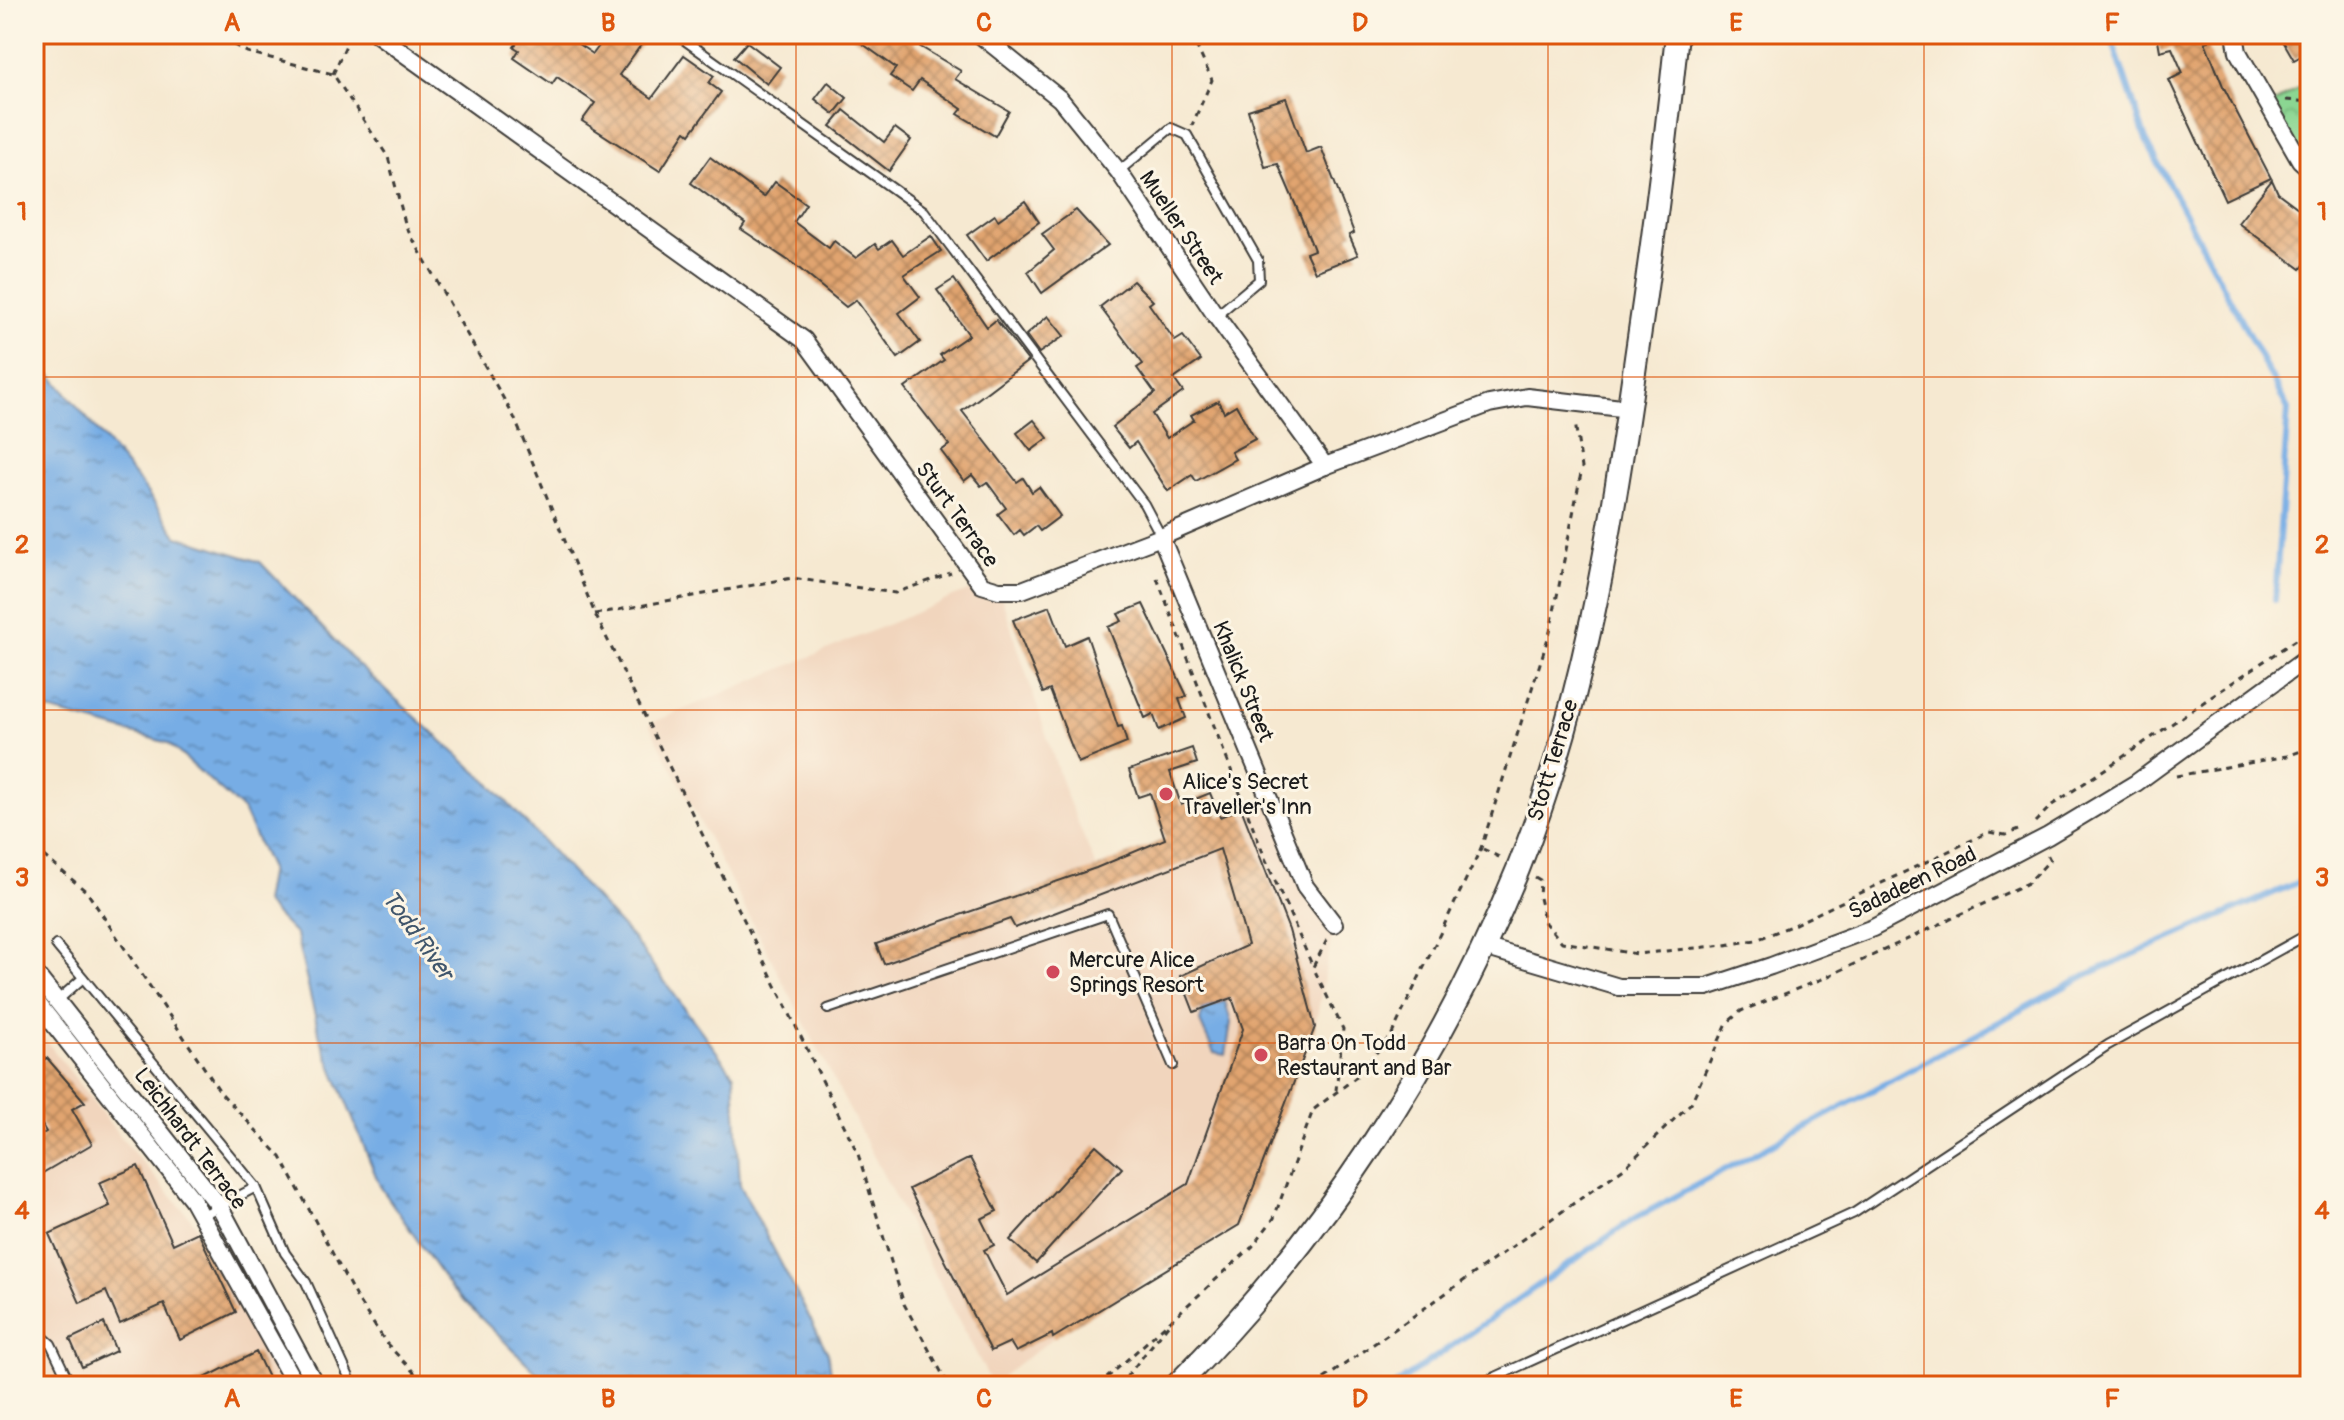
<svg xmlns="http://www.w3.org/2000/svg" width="2344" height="1420" font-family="Pangolin,sans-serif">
<defs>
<pattern id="park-crowns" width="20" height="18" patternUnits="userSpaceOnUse" patternTransform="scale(2)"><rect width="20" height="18" fill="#8bd692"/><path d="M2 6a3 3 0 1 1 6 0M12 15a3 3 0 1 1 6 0" fill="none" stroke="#77b77d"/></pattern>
<pattern id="water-ripples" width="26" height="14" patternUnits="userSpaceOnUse" patternTransform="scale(2)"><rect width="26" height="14" fill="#77ade5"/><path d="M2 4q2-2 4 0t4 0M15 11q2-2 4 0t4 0" fill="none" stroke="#618cb9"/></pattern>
<pattern id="building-cross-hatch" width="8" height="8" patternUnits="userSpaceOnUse" patternTransform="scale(2)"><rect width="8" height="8" fill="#e1a46f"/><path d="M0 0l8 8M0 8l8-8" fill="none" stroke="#b6855a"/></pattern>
</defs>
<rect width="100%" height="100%" fill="#fcf5e5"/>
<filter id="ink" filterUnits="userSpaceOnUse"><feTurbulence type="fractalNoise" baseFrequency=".0125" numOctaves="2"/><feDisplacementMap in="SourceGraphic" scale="16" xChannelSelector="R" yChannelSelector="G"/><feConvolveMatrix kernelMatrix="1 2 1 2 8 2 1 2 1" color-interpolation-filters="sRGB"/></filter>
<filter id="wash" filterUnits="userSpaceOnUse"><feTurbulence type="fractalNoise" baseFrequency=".006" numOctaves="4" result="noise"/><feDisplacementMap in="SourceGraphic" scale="32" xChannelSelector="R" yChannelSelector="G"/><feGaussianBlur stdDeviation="1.8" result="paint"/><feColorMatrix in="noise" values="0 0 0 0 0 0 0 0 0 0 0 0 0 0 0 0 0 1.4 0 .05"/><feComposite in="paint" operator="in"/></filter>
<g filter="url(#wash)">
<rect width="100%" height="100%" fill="#f6e9d1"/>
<g fill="#f1d5bd">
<path d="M982,585L999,590L1065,792L1096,867L1266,798L1334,924L1315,1027L1239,1225L1053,1338L992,1384L649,724Z"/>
<path d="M34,1025L122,1139L197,1226L282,1386H34Z"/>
</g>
<path fill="url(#park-crowns)" stroke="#547957" stroke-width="2" d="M2310,82V169L2269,106Z"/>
<g fill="url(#water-ripples)" stroke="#4a6480" stroke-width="2">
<path d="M34,364L53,377L142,485L177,536L260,562L358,665L492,786L633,939L734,1075L740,1185L828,1353L833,1386H546L540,1376L452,1290L380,1186L320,1037L296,935L264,903L270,869L243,810L168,743L34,706Z"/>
<path d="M1225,1001L1231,1022L1226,1055L1214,1053L1200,1022L1203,1009Z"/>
</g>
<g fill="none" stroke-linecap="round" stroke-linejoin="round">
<g stroke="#77ade5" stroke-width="6">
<path d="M2110,34L2146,140L2288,409L2275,600"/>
<path d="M1394,1386L1632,1220L2086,975L2310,877"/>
</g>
</g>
<g id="blocks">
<g fill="url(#building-cross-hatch)">
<path d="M523,34H563L593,54L608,34H649L619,75L652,98L684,55L714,76L709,83L721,92L690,134L686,131L660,171L582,121L595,103L557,77L552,84L514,58L519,50L514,47Z"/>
<path d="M849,34H920L914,43L961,71L955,79L1009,111L995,136L958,114L962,109L920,80L912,91L890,76L896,68Z"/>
<path d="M2157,34H2208L2209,41L2205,42L2223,86L2271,178L2225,200L2169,80L2183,73L2172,48L2160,51Z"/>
<path d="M2279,34H2310V51L2294,60Z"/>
<path d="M747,42L780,67L767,84L734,57Z"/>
<path d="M828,82L847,98L834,114L815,99Z"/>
<path d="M1286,98L1306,153L1321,147L1354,233L1349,235L1358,255L1315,272L1306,253L1314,250L1300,215L1278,164L1265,167L1248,110Z"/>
<path d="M844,110L884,142L895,128L911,140L889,171L831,126Z"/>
<path d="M710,157L764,197L775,182L806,204L794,222L829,248L834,241L856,258L875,244L879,249L892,240L903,255L931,236L941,251L904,275L920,297L899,313L920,342L898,358L856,300L846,307L795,265L741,229L745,223L691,183Z"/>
<path d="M2272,180L2278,193L2310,217V257L2301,269L2238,223Z"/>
<path d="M1025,201L1039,222L986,261L967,235L995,215L998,220Z"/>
<path d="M1076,210L1108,245L1042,293L1028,272L1054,250L1042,234Z"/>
<path d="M954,279L987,327L996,320L1028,361L962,411L1017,482L1023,478L1032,492L1039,487L1060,516L1040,531L1036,526L1024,535L1020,530L1014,535L998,514L1006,508L987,482L981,486L972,475L964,481L941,451L949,445L905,388L944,360L940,355L969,335L937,290Z"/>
<path d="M1133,281L1153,301L1149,304L1175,341L1183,336L1201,360L1174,379L1183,392L1152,414L1167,438L1194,420L1191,415L1218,401L1224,412L1236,405L1255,439L1231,452L1235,459L1196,481L1192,475L1168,491L1136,442L1129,448L1112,427L1155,393L1137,368L1143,364L1100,307Z"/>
<path d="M1048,316L1064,336L1039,353L1026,335Z"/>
<path d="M1034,420L1048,438L1031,451L1017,433Z"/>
<path d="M1143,604L1187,696L1179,699L1186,718L1159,730L1153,714L1145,718L1108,627L1122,621L1118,614Z"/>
<path d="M1050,606L1065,646L1087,636L1118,727L1122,726L1127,743L1078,763L1050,690L1043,693L1013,620Z"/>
<path d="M1192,748L1197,763L1170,772L1181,805L1210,793L1220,817L1241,808L1289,930L1315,1027L1239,1225L1053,1338L1052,1334L1016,1352L1010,1342L991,1351L909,1189L970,1158L997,1211L981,1219L994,1245L984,1250L1007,1295L1188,1184L1243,1029L1232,998L1194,1012L1180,976L1248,945L1220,849L1015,928L1010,919L884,964L876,944L1096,868L1165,839L1150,793L1138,797L1129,770Z"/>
<path d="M47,1058L85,1102L72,1109L92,1144L34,1178V1139L46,1132L34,1111V1066Z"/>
<path d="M1096,1145L1122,1168L1036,1263L1010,1240Z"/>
<path d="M138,1166L173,1244L198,1232L236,1312L180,1340L164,1304L120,1324L106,1291L80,1303L49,1234L110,1206L99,1183Z"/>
<path d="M104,1323L116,1351L82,1367L70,1339Z"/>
<path d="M256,1352L272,1386H189Z"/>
</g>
</g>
</g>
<g filter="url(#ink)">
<use href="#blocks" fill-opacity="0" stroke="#3d3b37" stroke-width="2"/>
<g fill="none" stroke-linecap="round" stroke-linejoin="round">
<defs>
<g id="lane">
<path d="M676,34L924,211L1144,504L1161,536"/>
<path d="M1119,171L1171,128L1187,135L1258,260L1259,280L1216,316"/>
<path d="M56,945L256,1187L285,1253L306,1282L353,1386"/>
<path d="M57,1001L83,978"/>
<path d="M828,1009L1108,914L1173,1065"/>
<path d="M203,1215L256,1187"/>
<path d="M34,1329L51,1344L71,1386"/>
<path d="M1476,1386L1854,1213L2108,1045L2310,933"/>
</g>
<g id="street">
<path d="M377,34L804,340L982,585L999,590H1022L1161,537L1325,466L1489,404L1527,397L1630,409"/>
<path d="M979,34L1060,99L1119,172L1216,316L1325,466"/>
<path d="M2235,34L2238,52L2300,160L2310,169"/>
<path d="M1161,537L1305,886L1334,924"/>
<path d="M1484,947L1619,987H1707L1771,966L1873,928L2048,836L2136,783L2310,656"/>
<path d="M34,972L220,1207L316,1386"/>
<path d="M34,999L192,1199L296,1386"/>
</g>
<path id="secondary" d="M1176,1386C1321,1240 1440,1061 1518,869C1583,707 1612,530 1636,358C1652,250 1666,142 1677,34"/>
</defs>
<use href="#lane" stroke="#3d3b37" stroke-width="12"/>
<use href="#street" stroke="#3d3b37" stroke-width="20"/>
<use href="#secondary" stroke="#3d3b37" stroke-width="26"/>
<g stroke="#3d3b37" stroke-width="3" stroke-dasharray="6 6" stroke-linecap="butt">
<path d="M213,34L247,52L333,74L388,157L406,227L514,417L595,614L858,1154L904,1304L949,1386"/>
<path d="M1191,34L1212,80L1192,125"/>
<path d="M333,74L351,34"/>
<path d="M2286,100L2310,102"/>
<path d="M1157,578L1265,858L1313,967"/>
<path d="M595,614L792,578L895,593L951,573"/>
<path d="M2176,776L2287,756L2310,748"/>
<path d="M2035,822L2052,805L2310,630"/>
<path d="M34,848L87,892L221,1093L281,1157L357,1299L387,1344L427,1386"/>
<path d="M1483,849L1501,858"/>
<path d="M1535,877L1540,880L1539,898L1545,923L1562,942L1637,954L1725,945L1756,940L1791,926L1989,832L2005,835L2021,829"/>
<path d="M1327,940L1313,967L1343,1029L1336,1090"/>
<path d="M1098,1386L1252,1247L1274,1218L1313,1110L1355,1078L1392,1034L1481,848L1550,632L1582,468L1575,422"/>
<path d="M1119,1386L1169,1324"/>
<path d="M1314,1386L1624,1168L1691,1103L1727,1023L1741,1011L1822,979L2028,883L2050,860L2047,854"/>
</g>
<use href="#lane" stroke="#fff" stroke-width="8"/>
<use href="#street" stroke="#fff" stroke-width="16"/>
<use href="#secondary" stroke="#fff" stroke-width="22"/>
</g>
</g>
<path fill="none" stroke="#de560d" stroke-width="2" stroke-opacity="0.55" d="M420,34V1386M796,34V1386M1172,34V1386M1548,34V1386M1924,34V1386M34,377H2310M34,710H2310M34,1043H2310"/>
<g fill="#d1495b" stroke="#fcf5e5" stroke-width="3">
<circle cx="1166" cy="794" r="8"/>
<circle cx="1053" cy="972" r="8"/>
<circle cx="1261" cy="1055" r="8"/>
</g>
<g text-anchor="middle" stroke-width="6" stroke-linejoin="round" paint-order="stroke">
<g font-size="22" fill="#1c1c1c" stroke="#fcf5e5">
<text transform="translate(1182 227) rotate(56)" y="8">Mueller Street</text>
<text transform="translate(958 514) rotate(54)" y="8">Sturt Terrace</text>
<text transform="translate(1244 681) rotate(68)" y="8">Khalick Street</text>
<text transform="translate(1552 760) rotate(-73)" y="8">Stott Terrace</text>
<text transform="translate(1912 882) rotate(-26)" y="8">Sadadeen Road</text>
<text transform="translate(191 1138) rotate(53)" y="8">Leichhardt Terrace</text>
</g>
<g font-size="22" fill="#1c1c1c" stroke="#fcf5e5" text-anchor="start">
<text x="1182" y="789">Alice's Secret<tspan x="1182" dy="25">Traveller's Inn</tspan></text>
<text x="1069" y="967">Mercure Alice<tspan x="1069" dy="25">Springs Resort</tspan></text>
<text x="1277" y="1050">Barra On Todd<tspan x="1277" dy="25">Restaurant and Bar</tspan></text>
</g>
<g font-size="24" font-style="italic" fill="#40566c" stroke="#fcf5e5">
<text transform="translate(418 935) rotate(54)" y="8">Todd River</text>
</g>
</g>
<rect width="2344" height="1420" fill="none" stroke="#fcf5e5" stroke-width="88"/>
<rect x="44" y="44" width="2256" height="1332" fill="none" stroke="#de560d" stroke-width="3"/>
<g font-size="26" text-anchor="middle" font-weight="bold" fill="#de560d">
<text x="232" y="31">A</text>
<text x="608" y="31">B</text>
<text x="984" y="31">C</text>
<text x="1360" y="31">D</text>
<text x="1736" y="31">E</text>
<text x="2112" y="31">F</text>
<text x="22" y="220">1</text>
<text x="2322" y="220">1</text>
<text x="22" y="553">2</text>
<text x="2322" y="553">2</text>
<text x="22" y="886">3</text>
<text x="2322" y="886">3</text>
<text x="22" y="1219">4</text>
<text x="2322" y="1219">4</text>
<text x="232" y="1407">A</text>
<text x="608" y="1407">B</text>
<text x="984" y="1407">C</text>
<text x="1360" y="1407">D</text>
<text x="1736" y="1407">E</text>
<text x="2112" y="1407">F</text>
</g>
</svg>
